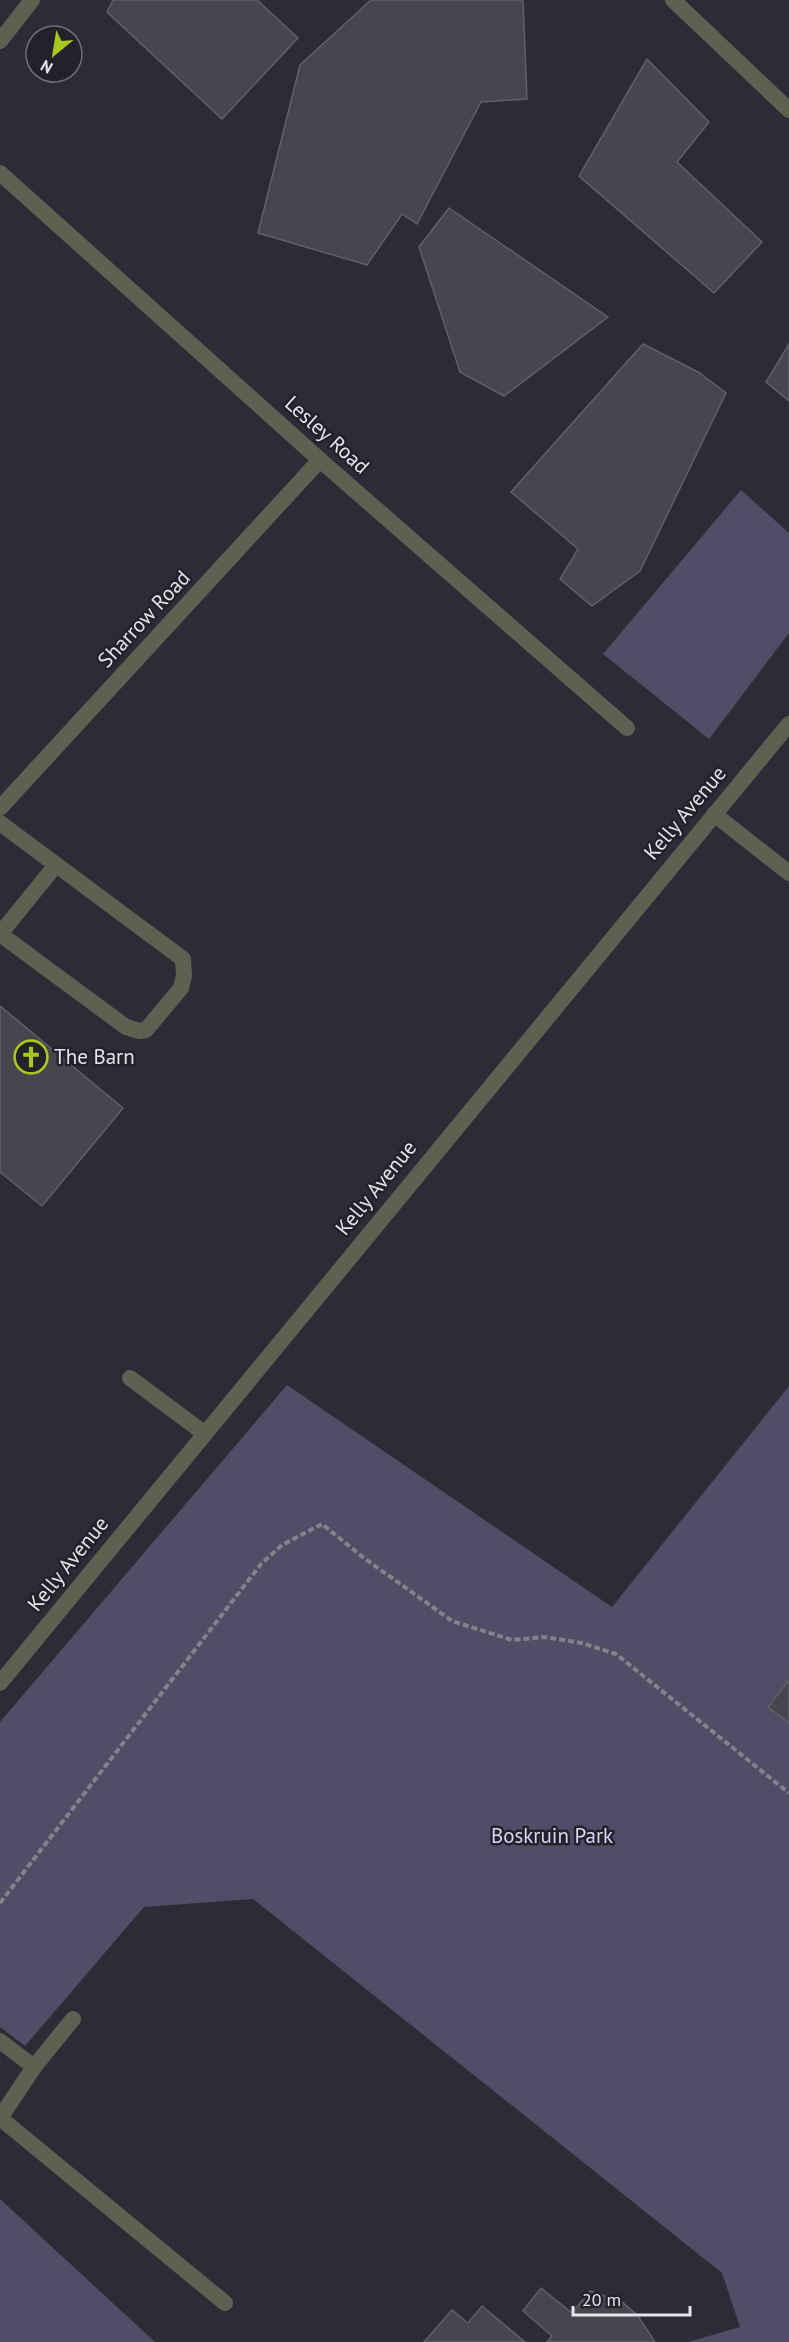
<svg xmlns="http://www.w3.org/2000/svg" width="789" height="2342" font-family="'PT Sans',sans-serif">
<rect width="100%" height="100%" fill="#2d2b35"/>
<g fill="#534c66">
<path d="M741,490L789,533V633L709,739L603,654Z"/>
<path d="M287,1385L612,1607L789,1386V2342H688L740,2327L722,2273L253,1899L144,1907L25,2046L0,2027V1722Z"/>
<path d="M0,2199L155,2342H0Z"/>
</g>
<g fill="#48454f" stroke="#615f6a" stroke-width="1.5">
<path d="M113,0H257L298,38L222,119L107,12Z"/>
<path d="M371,0H523L527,99L481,102L417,224L402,214L367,265L258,233L300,65Z"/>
<path d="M647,59L709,122L677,162L762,242L714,293L579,176Z"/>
<path d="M449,208L608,317L504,396L460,372L419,247Z"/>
<path d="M643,344L698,372L726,393L640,571L592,606L560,579L578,549L511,492Z"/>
<path d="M789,344V401L766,382Z"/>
<path d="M0,1006L123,1108L42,1206L0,1172Z"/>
<path d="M789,1680V1723L768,1707Z"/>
<path d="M541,2288L572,2313L590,2291L622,2302L638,2316L655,2342H547L552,2336L523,2311Z"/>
<path d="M482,2306L525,2342H424L452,2310L468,2323Z"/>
</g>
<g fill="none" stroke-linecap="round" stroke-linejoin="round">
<path stroke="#838189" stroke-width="4" stroke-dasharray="6 3" stroke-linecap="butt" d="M0,1903L261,1564L282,1545L322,1524L364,1558L452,1621L512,1640L545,1637L582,1643L616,1654L789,1793"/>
<g stroke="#5c6152" stroke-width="16">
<path d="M0,823L183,959L184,976L181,988L146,1030L139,1031L126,1027L0,934"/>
<path d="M0,934L56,865"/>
<path d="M130,1378L204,1433"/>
<path d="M0,2041L34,2067"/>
<path d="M0,2118L225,2303"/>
<path d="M0,2118L34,2067L73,2019"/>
</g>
<g stroke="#5c6152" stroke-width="16">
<path d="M673,0L789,110"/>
<path d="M0,41L32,0"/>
<path d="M0,173L320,460L627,728"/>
<path d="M0,808L320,460"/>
<path d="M714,814L789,873"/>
</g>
<path stroke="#5c6152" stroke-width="16" d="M0,1683L789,724"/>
</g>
<defs>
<symbol id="church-ring" viewBox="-11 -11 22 22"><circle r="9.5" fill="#24212b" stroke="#a7c81f" stroke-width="1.5"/><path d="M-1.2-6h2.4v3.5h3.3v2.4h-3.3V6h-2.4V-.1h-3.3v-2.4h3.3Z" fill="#a7c81f"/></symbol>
</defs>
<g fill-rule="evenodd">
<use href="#church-ring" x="12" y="1038" width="38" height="38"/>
</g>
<g text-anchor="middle" stroke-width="5" stroke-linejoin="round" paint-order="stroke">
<g font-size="21" fill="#e6e4eb" stroke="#24212b">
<text transform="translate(327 435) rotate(42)" y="7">Lesley Road</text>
<text transform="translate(144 619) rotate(-47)" y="7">Sharrow Road</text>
<text transform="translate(685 813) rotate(-50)" y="7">Kelly Avenue</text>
<text transform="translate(376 1188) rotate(-51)" y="7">Kelly Avenue</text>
<text transform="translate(68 1564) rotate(-51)" y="7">Kelly Avenue</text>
</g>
<g font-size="21" fill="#e6e4eb" stroke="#24212b" text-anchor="start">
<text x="54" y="1064">The Barn</text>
</g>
<g font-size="21" fill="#ddd4f7" stroke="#24212b">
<text x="552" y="1843">Boskruin Park</text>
</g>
</g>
<g transform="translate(54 54) rotate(210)"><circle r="28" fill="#24212b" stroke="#726f78" stroke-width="1.5"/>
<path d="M0-4.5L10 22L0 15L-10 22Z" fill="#a7c81f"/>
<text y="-9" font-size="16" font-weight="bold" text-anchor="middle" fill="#e6e4eb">N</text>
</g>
<path d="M573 2306v9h117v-9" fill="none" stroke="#e6e4eb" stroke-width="3"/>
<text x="582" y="2306" font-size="18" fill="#e6e4eb" stroke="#24212b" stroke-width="4.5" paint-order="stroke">20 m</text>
</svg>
